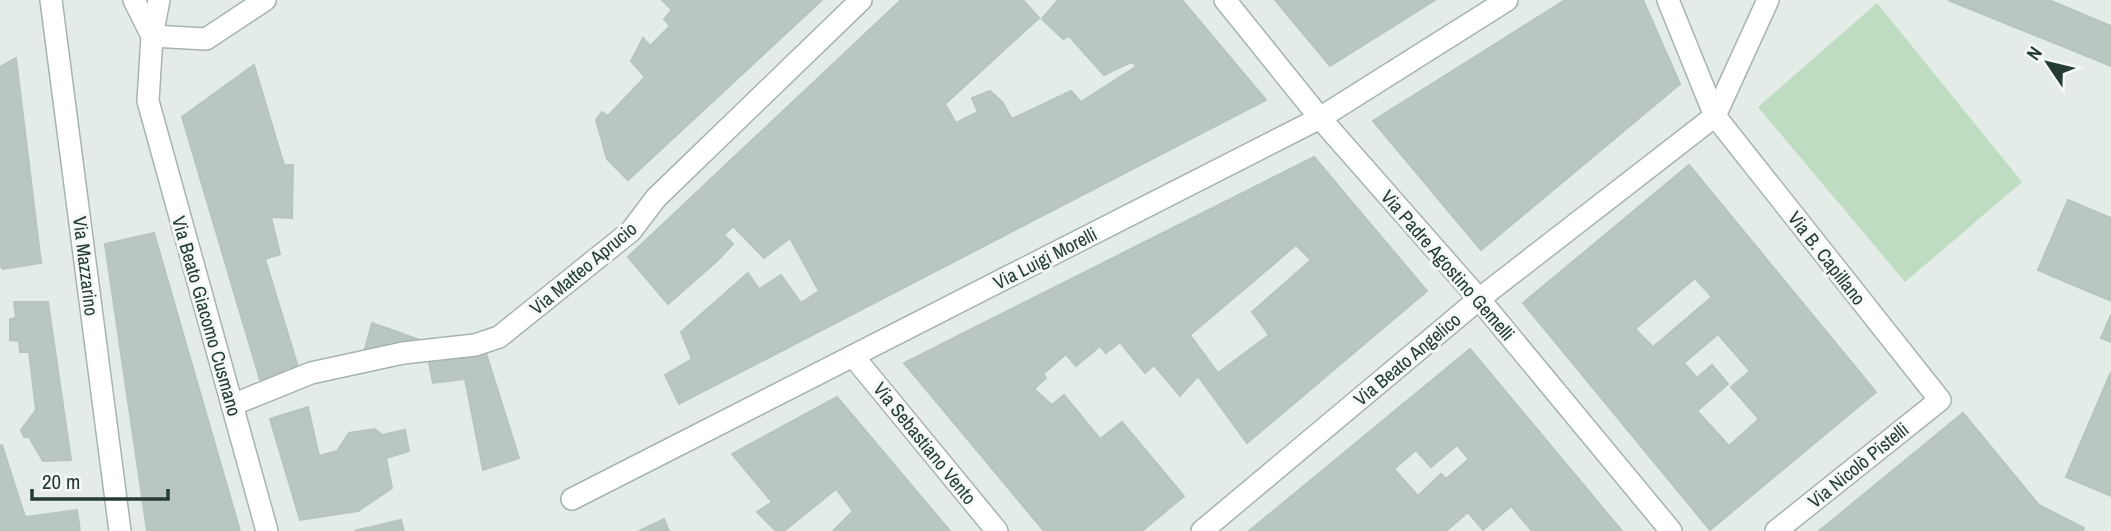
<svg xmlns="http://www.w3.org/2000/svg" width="2111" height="531" font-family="'Archivo Narrow',sans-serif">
<rect width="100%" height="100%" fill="#e4ece7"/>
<path fill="#bedcc2" d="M1877,3L2022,182L1905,282L1758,107Z"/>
<g fill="#b9c7c0" stroke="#b6c5bd" stroke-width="2" fill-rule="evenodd">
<path d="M662,0H822L628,180L607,159L596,120L602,112L608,116L645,77L631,61L643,38L650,46L670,26L664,19L672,10Z"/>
<path d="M901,0H1023L1039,18L945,104L956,123L978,112L972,98L990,91L1002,102L1012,119L1071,91L1081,102L1137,66L1131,62L1104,75L1069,36L1063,39L1042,19L1058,0H1182L1266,100L679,404L665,375L692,359L681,332L748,273L759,289L781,275L801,303L819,291L790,238L764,258L733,226L724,235L733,244L718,260L668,304L628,257Z"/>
<path d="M1275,0H1435L1330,66Z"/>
<path d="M1565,0H1643L1680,84L1481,250L1373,121Z"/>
<path d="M1948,0H2049L2111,26V66Z"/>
<path d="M16,58L41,263L3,269L0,265V67Z"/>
<path d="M254,65L284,165H293L292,218L271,217L280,254L265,259L298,367L260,380L182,117Z"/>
<path d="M1314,157L1427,291L1247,443L1198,376L1180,396L1154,365L1145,373L1120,342L1106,353L1100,346L1076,366L1066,354L1043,374L1046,378L1034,389L1052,405L1064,395L1100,439L1122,422L1184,496L1142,531H1044L904,363ZM1296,245L1311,260L1252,312L1269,335L1218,373L1190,335Z"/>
<path d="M1689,165L1876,392L1710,530L1523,303ZM1695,278L1712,297L1653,347L1635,329ZM1718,334L1750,371L1731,387L1759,419L1729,446L1697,411L1728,384L1712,365L1697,378L1684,363Z"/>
<path d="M2068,200L2111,218V301L2038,270Z"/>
<path d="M154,233L240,531H147L105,244Z"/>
<path d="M14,302H48L71,460L43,461L29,437H24L21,430L36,410L29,352H20L19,341L10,340V319L16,318Z"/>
<path d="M2111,315V342L2101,338Z"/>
<path d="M372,323L423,341L363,356Z"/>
<path d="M1470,349L1622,531H1532L1511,506L1483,530L1468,512L1446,531H1249ZM1457,445L1469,459L1446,479L1441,474L1418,496L1394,469L1416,450L1431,467Z"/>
<path d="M485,350L519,458L483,470L465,379L433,383L428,357Z"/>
<path d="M2111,372V496L2066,477Z"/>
<path d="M837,397L950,531H833L853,511L836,489L784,531H776L757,512L772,502L732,454Z"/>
<path d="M308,407L319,456L337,451L349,433L375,429L382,435L405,430L409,451L386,458L392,488L358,511L300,520L270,419Z"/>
<path d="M1963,413L2039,505L2084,528L2083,531H1819Z"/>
<path d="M2,445L25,517L77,510L80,531H0V446Z"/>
<path d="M664,519L669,531H639Z"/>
<path d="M401,520L404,531H354Z"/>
</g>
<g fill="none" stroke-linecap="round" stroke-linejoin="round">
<defs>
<g id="street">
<path d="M51,0L120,531"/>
<path d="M134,0L152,36"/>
<path d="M159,0L152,36L148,101L267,531"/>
<path d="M1225,0L1320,118L1479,299L1671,531"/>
<path d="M1668,0L1715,116L1940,400L1776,531"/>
<path d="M152,36L206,39L265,0"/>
<path d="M853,356L997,531"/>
<path d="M232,405L311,373L403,353L475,345L499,337L631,231L656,198L861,0"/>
<path d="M572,499L1320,118L1507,0"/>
<path d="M1202,531L1479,299L1715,116L1768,0"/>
</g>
</defs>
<use href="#street" stroke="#a7b4ad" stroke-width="24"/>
<use href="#street" stroke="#fff" stroke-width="21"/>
</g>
<g text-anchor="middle" stroke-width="6" stroke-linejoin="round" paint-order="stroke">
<g font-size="19" fill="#243c32" stroke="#f4f9f6">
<text transform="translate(1045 258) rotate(-27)" y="7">Via Luigi Morelli</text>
<text transform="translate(1827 258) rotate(52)" y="7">Via B. Capillano</text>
<text transform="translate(1448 265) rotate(49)" y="7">Via Padre Agostino Gemelli</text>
<text transform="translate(86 266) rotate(83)" y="7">Via Mazzarino</text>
<text transform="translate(583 268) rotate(-40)" y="7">Via Matteo Aprucio</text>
<text transform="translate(207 316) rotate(74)" y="7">Via Beato Giacomo Cusmano</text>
<text transform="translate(1407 359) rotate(-40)" y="7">Via Beato Angelico</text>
<text transform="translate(925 443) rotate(51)" y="7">Via Sebastiano Vento</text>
<text transform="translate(1858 465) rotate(-39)" y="7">Via Nicolò Pistelli</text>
</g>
</g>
<g transform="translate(2048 63) rotate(305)" stroke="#f4f9f6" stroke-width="5" paint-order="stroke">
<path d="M0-5L12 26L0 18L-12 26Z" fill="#243c32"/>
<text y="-10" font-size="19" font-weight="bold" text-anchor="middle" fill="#243c32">N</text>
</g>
<path d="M32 489v10h136v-10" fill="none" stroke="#243c32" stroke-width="3.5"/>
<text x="42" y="489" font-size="21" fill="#243c32" stroke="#f4f9f6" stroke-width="5" paint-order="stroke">20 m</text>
</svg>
